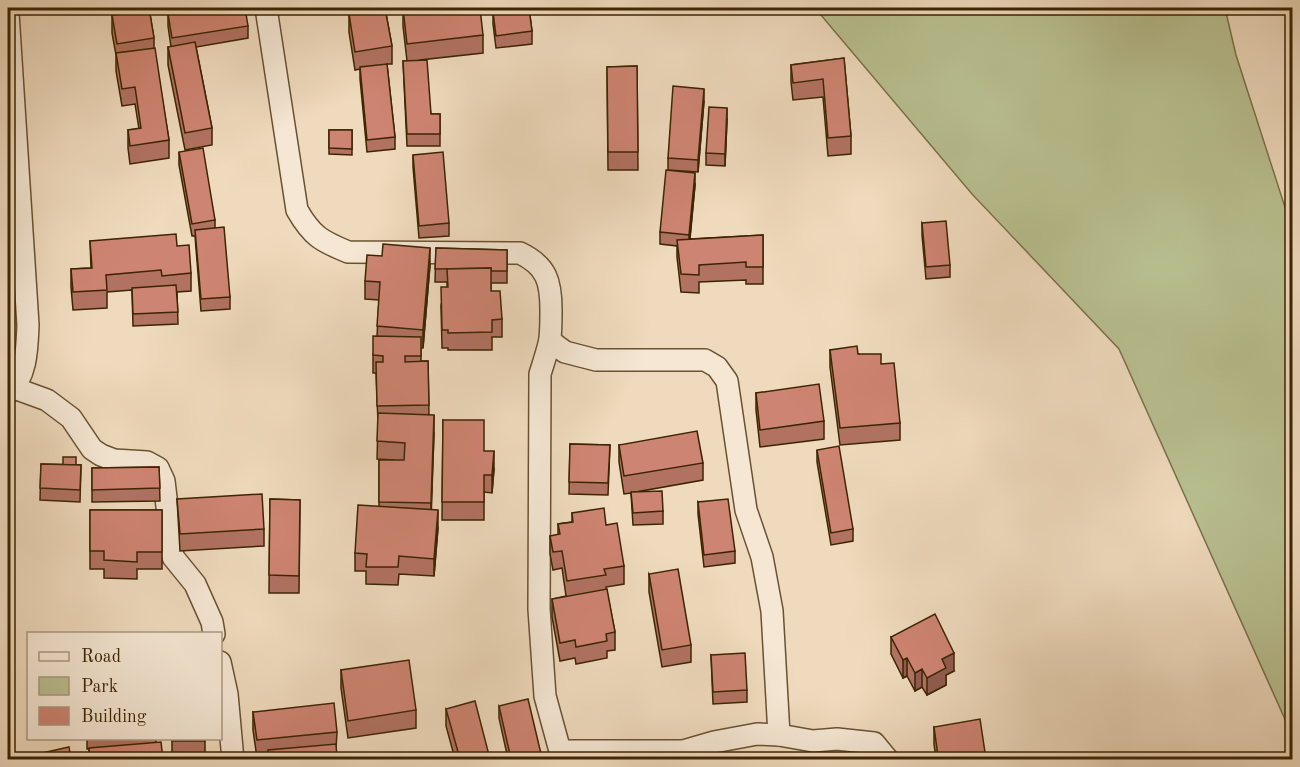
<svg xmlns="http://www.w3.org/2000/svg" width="1300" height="767" font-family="'Old Standard TT',serif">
<rect width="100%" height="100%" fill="#efdabd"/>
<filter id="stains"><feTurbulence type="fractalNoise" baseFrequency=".00333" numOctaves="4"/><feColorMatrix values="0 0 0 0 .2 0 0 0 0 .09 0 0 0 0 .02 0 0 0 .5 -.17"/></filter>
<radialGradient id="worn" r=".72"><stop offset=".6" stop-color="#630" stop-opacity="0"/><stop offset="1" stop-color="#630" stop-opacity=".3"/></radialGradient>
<path fill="#b9c091" stroke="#7a724a" stroke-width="1.5" d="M815,8H1225L1236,55L1292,229V735L1119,349L972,194Z"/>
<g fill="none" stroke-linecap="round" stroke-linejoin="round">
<defs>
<g id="street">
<path d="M266,8L297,210C312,236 321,241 348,252L520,253C547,266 551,282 551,310C551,319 551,329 550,338C549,347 543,364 540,374L539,609L545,696L560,751L561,760"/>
<path d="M8,13L28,325C27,348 27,377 8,393"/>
<path d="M550,341L565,352L596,360H705L717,367L727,381L746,510L762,557L772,611L779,735"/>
<path d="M14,388L47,400L71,418L92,449L101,455L114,460L147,462L158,468L164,481L173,557L195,584L212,622L214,634"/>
<path d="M220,662L227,694L233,760"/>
<path d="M560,751H683L714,742L757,734L779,735L813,741L837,739L874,743L888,760"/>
</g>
</defs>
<use href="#street" stroke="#695231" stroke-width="24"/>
<use href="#street" stroke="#f5e7d4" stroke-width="21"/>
</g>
<g fill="#b17262" stroke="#3c2502" stroke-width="1.5">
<path d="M120,8H149L154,38V48L169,140V158L130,164L128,148V130L139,129L135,104L122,106L116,71V55L112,33V15L121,14Z"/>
<path d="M353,8H385L392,46V64H387L395,137V149L367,152L360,79V69L355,70L349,32V14H354Z"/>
<path d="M403,8L483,35V53L420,60L431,114H440V146H407L403,61H407L403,26Z"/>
<path d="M504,8H529L532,31V44L496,48L493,24V12L504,10Z"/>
<path d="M168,14L248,26V38L196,47L212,128V145L185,150L168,65V47H171L168,26Z"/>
<path d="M844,58L851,136V154L828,156L823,97L793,100L791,82V65Z"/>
<path d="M637,66L638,170H608L607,67Z"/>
<path d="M704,101L698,172L668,170V158Z"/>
<path d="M727,120L725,166L706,165V153Z"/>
<path d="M329,130H352V155L329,154Z"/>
<path d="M179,152L215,220V228L230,297V309L201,311L195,236H192L179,165Z"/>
<path d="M413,155L449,223V236L419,238L413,167Z"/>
<path d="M695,185L690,239L763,235V284H746V280L699,282V293L681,292L677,257V246L660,244V232Z"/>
<path d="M922,223L950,265V277L926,279L922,235Z"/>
<path d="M90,241L177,246L191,273V291L177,292L178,324L133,326L132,290L107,292V308L73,310L71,287V269L91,268Z"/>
<path d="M436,248L507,250V283H491V291L502,319V337H492V350H448V348H442L441,305L447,287V282H435Z"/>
<path d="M430,265L423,348H421V361H428L429,415L434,433L431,510L438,528L434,576L399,574L398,585L366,584V571H355V553L379,506V460H394L377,459L378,423L376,373H373V355L377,336L379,300L365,299V281Z"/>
<path d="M830,350L858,354L881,364L900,423V440L840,445L830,367Z"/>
<path d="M756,393L824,421V439L760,447L756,410Z"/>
<path d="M443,420L484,451L494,469L492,493L484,492V520H442Z"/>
<path d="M570,444L610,445L608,495L569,494Z"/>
<path d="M619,445L703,463V480L636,492L663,511V524L633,525L631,493L624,494L619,462Z"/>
<path d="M817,450L853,529V541L831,545L817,462Z"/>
<path d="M41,464L81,465L80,502L40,500Z"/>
<path d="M159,467L160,501L92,502V468Z"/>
<path d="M177,499L264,529V546L180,551Z"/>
<path d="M270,499L300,500L299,593H269Z"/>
<path d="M698,502L735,551V563L704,567L698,514Z"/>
<path d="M90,510H162V569H137V579L104,578V569H90Z"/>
<path d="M572,513L606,525L624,566V584L606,587L615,632V650L607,651V658L576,664L575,658L560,661L552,617V599L566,596L562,568L553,570L550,554V536L558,535V524L572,522Z"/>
<path d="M649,574L691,645V662L662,667L649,592Z"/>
<path d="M891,637L954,671L946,675V685L927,695L922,687L915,691L907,676L903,678L891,654Z"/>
<path d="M711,655L747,690V702L713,704Z"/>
<path d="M341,670L416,710V728L348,738L341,688Z"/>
<path d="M499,706L542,759H508L499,718Z"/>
<path d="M446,709L490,759H455L446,726Z"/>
<path d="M253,712L337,732L336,749L337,759H268V757L257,758L253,730Z"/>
<path d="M934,727L986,759H936L934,744Z"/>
<path d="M87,738H156V743L163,759H89V749H87Z"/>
<rect x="172" y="738" width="33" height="15"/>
</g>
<g fill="#905c50" stroke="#3c2502" stroke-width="1.5">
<path d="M704,89V101L698,172V160Z"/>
<path d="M727,108V120L725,166V154Z"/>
<path d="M695,173V185L689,247V235Z"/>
<path d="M430,248V265L423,348V330Z"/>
<path d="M434,415V433L431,521V503Z"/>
<path d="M494,451V469L492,493V475Z"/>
<path d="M438,510V528L434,576V559Z"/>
<path d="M954,653V671L946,675V685L927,695V678L942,659Z"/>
<path d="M907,658V676L903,678V660Z"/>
<path d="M922,669V687L915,691V673Z"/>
</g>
<g fill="#ce8472" stroke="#3c2502" stroke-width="1.5">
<path d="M123,8H149L154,38L117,44L112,15L124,14Z"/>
<path d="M211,8H245L248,26L172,38L168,14Z"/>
<path d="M356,8H385L392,46L355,52L349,14L357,13Z"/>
<path d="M403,8H480L483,35L407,44Z"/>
<path d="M505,8H529L532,31L496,36L493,12L506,10Z"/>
<path d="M195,42L212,128L185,133L168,47Z"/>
<path d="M155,48L169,140L130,146L128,130L141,128L135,87L122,89L116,53Z"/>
<path d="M844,58L851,136L828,138L823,79L793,83L791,65Z"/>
<path d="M427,60L431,114H440V134H407L403,61Z"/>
<path d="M387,64L395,137L367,140L360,67Z"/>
<path d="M637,66L638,152H608L607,67Z"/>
<path d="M673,86L704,89L698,160L668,158Z"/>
<path d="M709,107L727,108L725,154L706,153Z"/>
<path d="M329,130H352V149L329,148Z"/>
<path d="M203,148L215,220L192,224L179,152Z"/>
<path d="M443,152L449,223L419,226L413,155Z"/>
<path d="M666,170L695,173L689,235L660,232Z"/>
<path d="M946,221L950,265L926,267L922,223Z"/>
<path d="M224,227L230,297L201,299L195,230Z"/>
<path d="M176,234L177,246L189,245L191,273L162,276L161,270L106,275L107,290L73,292L71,269L92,268L90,241Z"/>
<path d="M763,235V267H746V262L699,265V275L681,274L677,240Z"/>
<path d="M383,244L430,248L423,330L377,326L380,282L365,281L367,255L382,256Z"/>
<path d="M436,248L507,250V271H491V268L435,269Z"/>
<path d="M491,268V291H500L502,319L492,320V332L448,333V330H442L441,287H448L447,269Z"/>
<path d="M176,285L178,312L133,314L132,288Z"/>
<path d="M373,336L421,337V356H405V362L428,361L429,405L377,406L376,362H383V356L373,355Z"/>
<path d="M857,346L858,354H881V364L894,363L900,423L840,428L830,350Z"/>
<path d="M819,384L824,421L760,430L756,393Z"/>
<path d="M378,413L434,415L431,503L379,502V460H404L405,443L377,441Z"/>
<path d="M443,420H484V451H494L492,475H484V502H442Z"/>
<path d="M697,431L703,463L624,476L619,445Z"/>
<path d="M570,444L610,445L608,483L569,482Z"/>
<path d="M839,446L853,529L831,533L817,450Z"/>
<rect x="63" y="457" width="13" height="8"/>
<path d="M41,464L81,465L80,490L40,488Z"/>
<path d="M159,467L160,488L92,490V468Z"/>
<path d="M662,491L663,511L633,513L631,492Z"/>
<path d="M262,494L264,529L180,534L177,499Z"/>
<path d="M270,499L300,500L299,576L269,575Z"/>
<path d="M728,499L735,551L704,555L698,502Z"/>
<path d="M358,505L438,510L434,559L399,556L398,567H366L367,554L355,553Z"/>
<path d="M604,508L606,525L617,523L624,566L604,569L606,575L567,581L562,551L553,552L550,536L560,534L558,524L573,522L572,513Z"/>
<path d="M90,510H162V552H137V562L104,560V551H90Z"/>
<path d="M678,569L691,645L662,650L649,574Z"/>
<path d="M607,589L615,632L606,634L607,641L576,647L575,640L560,643L552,599Z"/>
<path d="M935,614L954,653L942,659L946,668L927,678L922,669L915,673L907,658L903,660L891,637Z"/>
<path d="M745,653L747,690L713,692L711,655Z"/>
<path d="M409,660L416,710L348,721L341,670Z"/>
<path d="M528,699L542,758L536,759H511L499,706Z"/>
<path d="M475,701L490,759H460L446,709Z"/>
<path d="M334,703L337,732L257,740L253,712Z"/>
<path d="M980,719L986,759H960L958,753L938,756L934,727Z"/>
<rect x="172" y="738" width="33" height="3"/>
<path d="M161,742L163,759H90L89,748Z"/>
<path d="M336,744L337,759H269L268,750Z"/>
<path d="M69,747L71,759H44L42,753Z"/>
</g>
<rect width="1300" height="767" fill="none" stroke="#efdabd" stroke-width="30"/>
<rect x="9" y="9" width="1282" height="749" fill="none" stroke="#3c2502" stroke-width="3"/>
<rect x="15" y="15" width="1270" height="737" fill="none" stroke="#3c2502" stroke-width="1.5"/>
<rect x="27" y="632" width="195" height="108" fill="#f5e7d4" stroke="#ab9980" stroke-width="1.5"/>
<rect x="39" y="652" width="30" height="9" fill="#f5e7d4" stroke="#ab9980" stroke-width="1.5"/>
<text x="81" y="662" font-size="18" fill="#3c2502">Road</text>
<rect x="39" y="677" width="30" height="18" fill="#b9c091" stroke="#ab9980" stroke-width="1.5"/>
<text x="81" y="692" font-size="18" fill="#3c2502">Park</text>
<rect x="39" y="707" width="30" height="18" fill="#ce8472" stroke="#ab9980" stroke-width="1.5"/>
<text x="81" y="722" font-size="18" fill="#3c2502">Building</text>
<rect width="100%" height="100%" filter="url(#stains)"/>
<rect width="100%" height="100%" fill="url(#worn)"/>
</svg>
